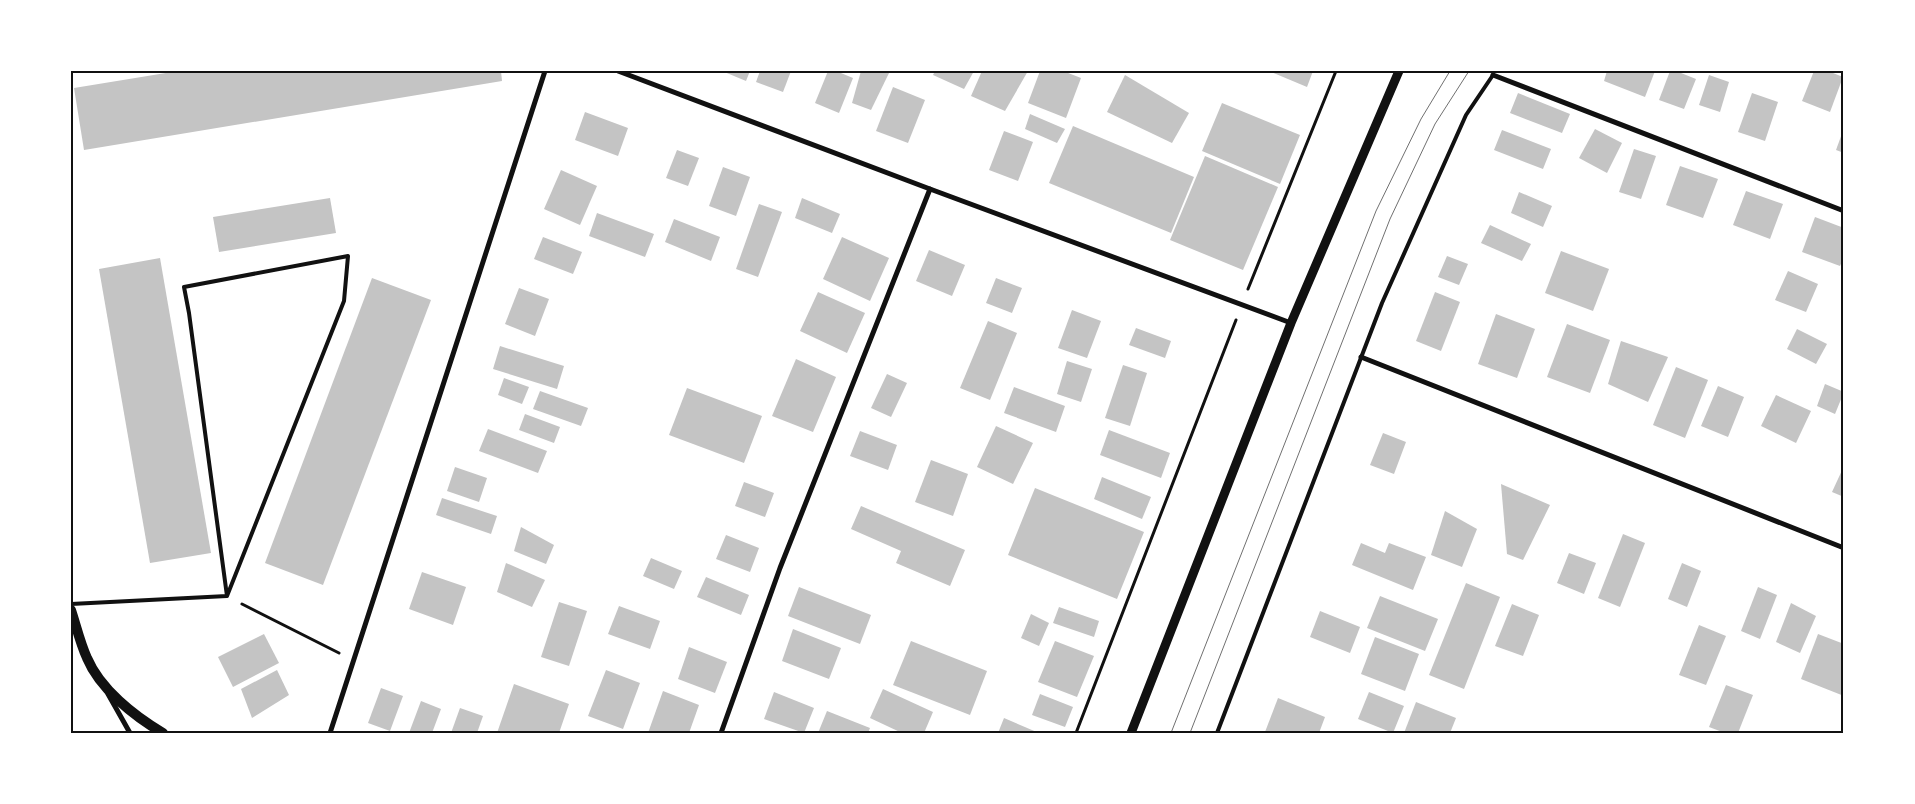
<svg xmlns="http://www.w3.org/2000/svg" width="1915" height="804" font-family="'PT Sans Narrow',sans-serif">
<rect width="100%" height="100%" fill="#fff"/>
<g fill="#c4c4c4">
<path d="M178,71H501L502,81L84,150L74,88Z"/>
<path d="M722,71H750L746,81Z"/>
<path d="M760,71H791L783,92L756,82Z"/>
<path d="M828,71H836L853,78L839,113L815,103Z"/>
<path d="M861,71H890L871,110L852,103Z"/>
<path d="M935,71H974L964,89L933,75Z"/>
<path d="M982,71H1028L1005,111L971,96Z"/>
<path d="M1040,71H1063L1081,78L1066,118L1028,103Z"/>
<path d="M1269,71H1313L1307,87Z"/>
<path d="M1607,71H1655L1645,97L1604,81Z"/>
<path d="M1670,71H1676L1696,79L1684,109L1659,100Z"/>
<path d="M1814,71H1828L1843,77L1830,112L1802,101Z"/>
<path d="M1125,75L1189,113L1172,143L1107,112Z"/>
<path d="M1709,75L1729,82L1720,112L1699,105Z"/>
<path d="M893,87L925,100L908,143L876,131Z"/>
<path d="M1518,93L1570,114L1562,133L1510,113Z"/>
<path d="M1752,93L1778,102L1765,141L1738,132Z"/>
<path d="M1222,103L1300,135L1280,184L1202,151Z"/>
<path d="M585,112L628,128L618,156L575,140Z"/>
<path d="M1030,114L1065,129L1057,143L1025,129Z"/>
<path d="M1073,126L1194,177L1171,233L1049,183Z"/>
<path d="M1844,128V153L1836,150Z"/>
<path d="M1595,129L1622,143L1607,173L1579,158Z"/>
<path d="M1502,130L1551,149L1543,169L1494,150Z"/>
<path d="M1004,131L1033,142L1018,181L989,170Z"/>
<path d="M1634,149L1656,156L1641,199L1619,192Z"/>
<path d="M677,150L699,158L688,186L666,178Z"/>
<path d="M1205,156L1278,187L1243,270L1170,240Z"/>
<path d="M1680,166L1718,179L1703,218L1666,205Z"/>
<path d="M723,167L750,177L736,216L709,206Z"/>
<path d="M561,170L597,186L580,225L544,209Z"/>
<path d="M1746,191L1783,204L1770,239L1733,225Z"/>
<path d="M1519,192L1552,206L1543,227L1511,213Z"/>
<path d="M330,198L336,233L219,252L213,217Z"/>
<path d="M802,198L840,214L832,233L795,218Z"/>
<path d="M759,204L782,212L758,277L736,269Z"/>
<path d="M597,213L654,234L645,257L589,236Z"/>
<path d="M1815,217L1844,228V257L1840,266L1802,252Z"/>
<path d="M674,219L720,237L711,261L665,242Z"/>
<path d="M1490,225L1531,244L1522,261L1481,243Z"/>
<path d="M543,237L582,252L573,274L534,259Z"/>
<path d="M842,237L889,258L870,301L823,279Z"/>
<path d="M929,250L965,265L952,296L916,281Z"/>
<path d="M1561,251L1609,269L1593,311L1545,293Z"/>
<path d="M1447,256L1468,264L1459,285L1438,277Z"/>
<path d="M160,258L211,553L150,563L99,269Z"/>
<path d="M1788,271L1818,284L1806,312L1775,300Z"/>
<path d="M372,278L431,300L323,585L265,563Z"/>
<path d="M996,278L1022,288L1012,313L986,303Z"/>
<path d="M519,288L549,299L535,336L505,324Z"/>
<path d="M818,292L865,313L847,353L800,331Z"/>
<path d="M1435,292L1460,302L1441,351L1416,341Z"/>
<path d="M1072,310L1101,321L1087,358L1058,348Z"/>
<path d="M1496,314L1535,329L1517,378L1478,364Z"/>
<path d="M988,321L1017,333L990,400L960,388Z"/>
<path d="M1567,324L1610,340L1590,393L1547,377Z"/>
<path d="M1136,328L1171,341L1165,358L1129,345Z"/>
<path d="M1797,329L1827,344L1816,364L1787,349Z"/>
<path d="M1621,341L1668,357L1648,402L1608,384Z"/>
<path d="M500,346L564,366L557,389L493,369Z"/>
<path d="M796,359L836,377L813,432L772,416Z"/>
<path d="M1067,361L1092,369L1081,402L1057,394Z"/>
<path d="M1123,365L1147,373L1130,426L1105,418Z"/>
<path d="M1676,367L1708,380L1685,438L1653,425Z"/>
<path d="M887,374L907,383L891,417L871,408Z"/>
<path d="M504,378L529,387L522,404L498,395Z"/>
<path d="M1825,384L1844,392L1835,414L1817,406Z"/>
<path d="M1718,386L1744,397L1728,437L1701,426Z"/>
<path d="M1014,387L1065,406L1056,432L1004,413Z"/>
<path d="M687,388L762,416L744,463L669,435Z"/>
<path d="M540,391L588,408L581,426L533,409Z"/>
<path d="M1776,395L1811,411L1796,443L1761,426Z"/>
<path d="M525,414L560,427L554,443L519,430Z"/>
<path d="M996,426L1033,443L1013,484L977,467Z"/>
<path d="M488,429L547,451L538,473L479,451Z"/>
<path d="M1109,430L1170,453L1161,478L1100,455Z"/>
<path d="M860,431L897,445L888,470L850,456Z"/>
<path d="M1383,433L1406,442L1394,474L1370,465Z"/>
<path d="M931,460L968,474L953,516L915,502Z"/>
<path d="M1844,466V497L1832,492Z"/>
<path d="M455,467L487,478L479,502L447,491Z"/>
<path d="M1102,477L1151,497L1142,519L1094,499Z"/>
<path d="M744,482L774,493L765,517L735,506Z"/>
<path d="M1501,484L1550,505L1523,560L1507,554Z"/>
<path d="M1035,488L1144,532L1117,599L1008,555Z"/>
<path d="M442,498L497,516L491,534L436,515Z"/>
<path d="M861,506L965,550L950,586L896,563L901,551L851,529Z"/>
<path d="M1445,511L1477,529L1462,567L1431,555Z"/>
<path d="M521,527L554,545L546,564L514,551Z"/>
<path d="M1623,534L1645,543L1620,607L1598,598Z"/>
<path d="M726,535L759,548L750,572L716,559Z"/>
<path d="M1361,543L1385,553L1389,543L1426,557L1413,590L1352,565Z"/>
<path d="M1569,553L1596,563L1584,594L1557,583Z"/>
<path d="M651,558L682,571L674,589L643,576Z"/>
<path d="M506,563L545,580L532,607L497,592Z"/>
<path d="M1682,563L1701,571L1687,607L1668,599Z"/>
<path d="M422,572L466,587L453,625L409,609Z"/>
<path d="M706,577L749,595L741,615L697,597Z"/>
<path d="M1466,583L1500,597L1464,689L1429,675Z"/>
<path d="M799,587L871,615L860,644L788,616Z"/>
<path d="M1758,587L1777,595L1760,639L1741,631Z"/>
<path d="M1380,596L1438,619L1425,651L1367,628Z"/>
<path d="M559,602L587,611L569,666L541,657Z"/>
<path d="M1791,603L1816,616L1800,653L1776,642Z"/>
<path d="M1512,604L1539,615L1523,656L1495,646Z"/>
<path d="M619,606L660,621L650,649L608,634Z"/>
<path d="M1059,607L1099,621L1094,637L1053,623Z"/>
<path d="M1320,611L1360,627L1350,653L1310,637Z"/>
<path d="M1031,614L1049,623L1039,646L1021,638Z"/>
<path d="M1699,625L1726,636L1706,685L1679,675Z"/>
<path d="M793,629L841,648L829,679L782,661Z"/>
<path d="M264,634L279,663L233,687L218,657Z"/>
<path d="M1818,634L1844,644V696L1801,679Z"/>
<path d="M1375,637L1419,654L1405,691L1361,674Z"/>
<path d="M911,641L987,671L970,715L893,685Z"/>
<path d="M1055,641L1094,656L1077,697L1038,682Z"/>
<path d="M689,647L727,662L715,693L678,679Z"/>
<path d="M277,670L289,695L252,718L241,689Z"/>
<path d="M606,670L640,683L623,729L588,716Z"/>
<path d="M514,684L569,704L559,733H497Z"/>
<path d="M1726,685L1753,695L1738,733H1725L1709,727Z"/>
<path d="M381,688L403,696L390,731L368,723Z"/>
<path d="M883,689L933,712L924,733H902L870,718Z"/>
<path d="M663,691L699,705L689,733H648Z"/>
<path d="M774,692L814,708L804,733L764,719Z"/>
<path d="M1369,692L1404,706L1393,733L1358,719Z"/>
<path d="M1040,694L1073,707L1065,727L1032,715Z"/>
<path d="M1278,698L1325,717L1319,733L1265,732Z"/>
<path d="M421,701L441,709L432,733H409Z"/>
<path d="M1416,702L1456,718L1450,733H1404Z"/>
<path d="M460,708L483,716L477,733H451Z"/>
<path d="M827,711L870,728L868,733H818Z"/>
<path d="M1004,718L1039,733H998Z"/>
</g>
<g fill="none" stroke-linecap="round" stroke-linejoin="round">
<g stroke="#111" stroke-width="3">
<path d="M1248,289L1336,71"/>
<path d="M242,604L339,653"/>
<path d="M1076,733L1236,320"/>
</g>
<g stroke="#111" stroke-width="4">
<path d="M71,604L227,596L189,313L184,287L348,256L344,301L227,596"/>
<path d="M1217,733L1382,303L1466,115L1493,75"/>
</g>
<g stroke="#111" stroke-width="5">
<path d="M618,71L930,189L1291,323"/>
<path d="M1493,75L1844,211"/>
<path d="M1361,357L1844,548"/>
<path d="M108,694L130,733"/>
<path d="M330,733L545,71"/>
<path d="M721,733L780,568L930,189"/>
</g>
<path stroke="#111" stroke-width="9" d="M1131,733L1291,323L1399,71"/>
<path stroke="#111" stroke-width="10" d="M71,610C76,625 80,643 87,658C100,689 134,716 163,733"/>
<g stroke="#707070" stroke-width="1">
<path d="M1171,733L1376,211L1421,119L1450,71"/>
<path d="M1190,733L1390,219L1435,124L1469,71"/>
</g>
</g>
<rect width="1915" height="804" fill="none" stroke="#ffffff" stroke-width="145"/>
<rect x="72" y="72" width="1770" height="660" fill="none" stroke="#111" stroke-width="2"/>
</svg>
